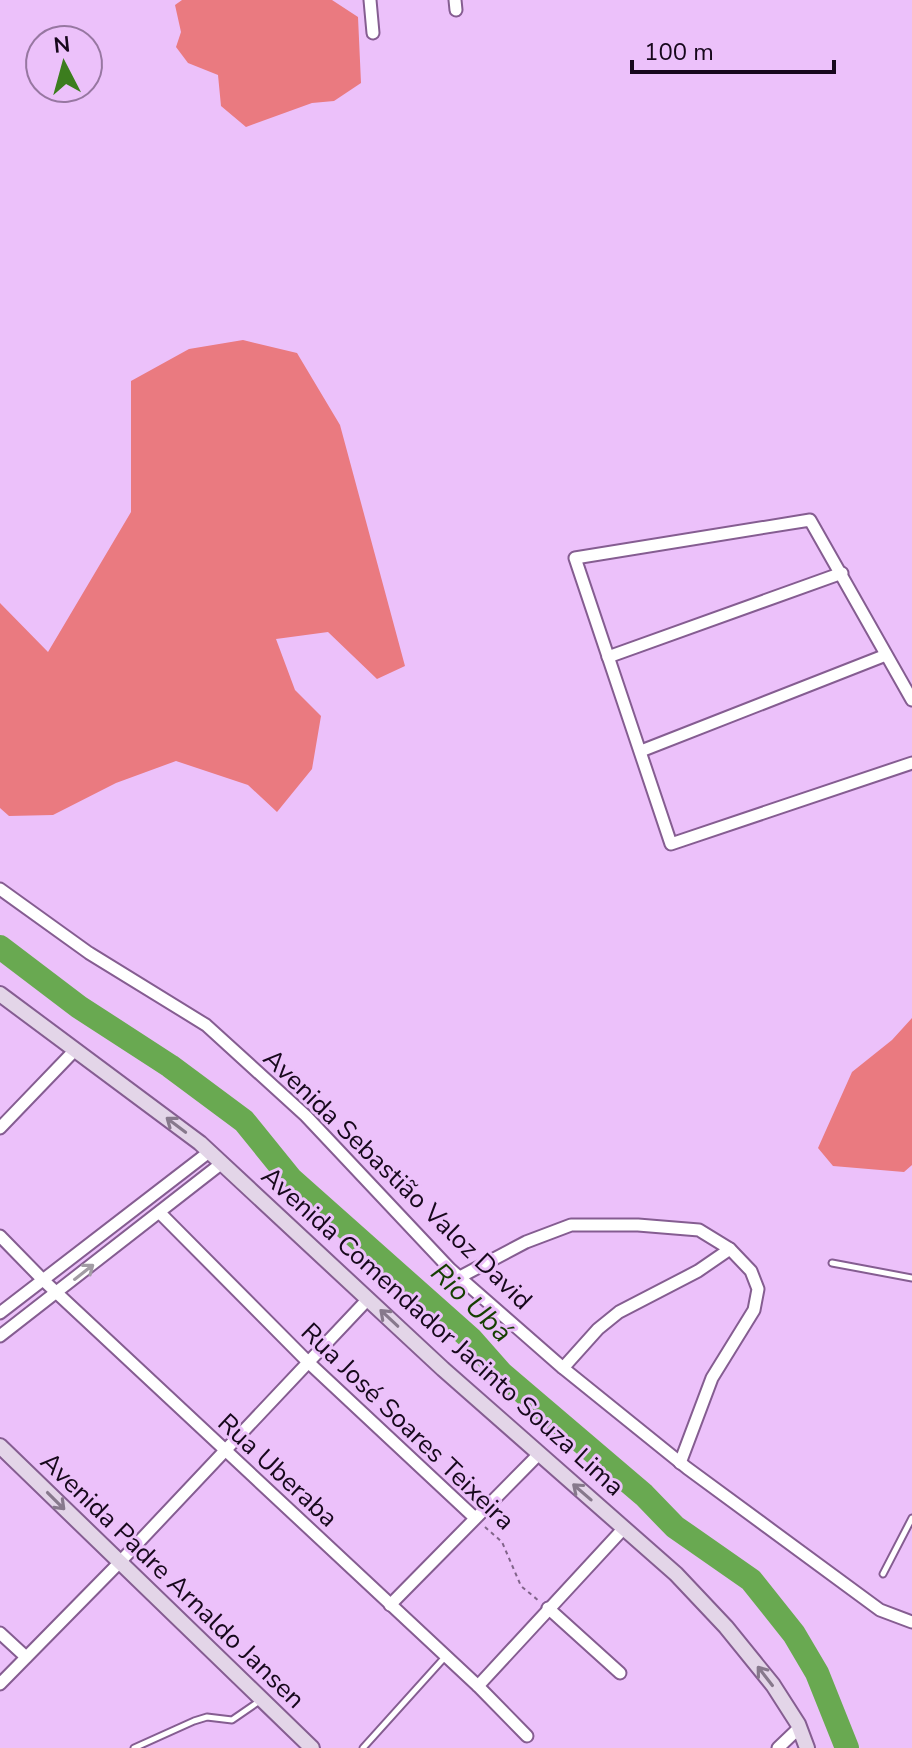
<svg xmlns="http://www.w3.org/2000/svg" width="912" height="1748" font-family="'Nunito Sans',sans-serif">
<rect width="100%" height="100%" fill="#ecc1fa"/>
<g fill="#ea7a80">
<path d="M182,0H332L358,17L361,83L334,101L312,103L246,127L221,106L218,75L188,63L176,47L181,32L175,5Z"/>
<path d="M243,340L297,353L340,425L405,666L377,679L328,632L276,639L295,690L321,716L312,769L277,812L248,785L176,761L116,783L53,815L9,816L0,808V603L48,652L131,512V381L189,349Z"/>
<path d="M912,1018V1165L904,1172L833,1166L818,1148L852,1072L892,1040Z"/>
</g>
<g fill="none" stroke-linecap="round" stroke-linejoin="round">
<path stroke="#69a951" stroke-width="24" d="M0,947L79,1007L170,1066L244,1121L291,1179L471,1339L502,1374L644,1495L675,1527L751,1580L794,1634L817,1673L847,1748"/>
<defs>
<g id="lane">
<path d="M832,1263L912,1278"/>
<path d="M883,1574L912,1518"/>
<path d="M134,1748L194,1721L207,1717L232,1720L261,1700"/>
<path d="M363,1748L445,1657"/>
</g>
<g id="street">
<path d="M370,0L373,33"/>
<path d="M455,0L456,10"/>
<path d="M608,657L842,573"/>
<path d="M912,700L810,520L575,558L671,844L912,763"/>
<path d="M641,751L886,655"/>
<path d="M0,889L89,953L206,1025L306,1116L450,1269L563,1368L687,1468L880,1610L912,1622"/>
<path d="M0,1128L75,1050"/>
<path d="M160,1213L308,1362L475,1518"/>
<path d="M0,1236L43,1280L478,1686L527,1736"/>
<path d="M460,1277L526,1242L571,1225H638L699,1230L730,1249L751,1271L758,1289L754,1310L712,1378L680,1463"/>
<path d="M0,1313L209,1152"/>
<path d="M0,1336L222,1163"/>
<path d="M563,1368L598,1329L619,1312L698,1271L730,1249"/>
<path d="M390,1605L539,1454"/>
<path d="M548,1608L620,1673"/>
<path d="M0,1633L26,1657"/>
<path d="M0,1684L119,1563L368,1299"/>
<path d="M478,1686L624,1528"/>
<path d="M778,1748L800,1727"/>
</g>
<g id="secondary">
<path d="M0,994L200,1143L443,1369L676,1574L726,1627L773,1685L798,1724L807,1748"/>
<path d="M0,1446L312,1748"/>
</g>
</defs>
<use href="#lane" stroke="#855d91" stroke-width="9"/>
<use href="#street" stroke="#855d91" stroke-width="15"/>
<use href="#secondary" stroke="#855d91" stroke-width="18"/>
<path stroke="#81648a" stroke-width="2" stroke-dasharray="4 4" stroke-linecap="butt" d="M485,1527L502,1542L521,1586L539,1601"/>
<use href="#lane" stroke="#fff" stroke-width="5"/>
<use href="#street" stroke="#fff" stroke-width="11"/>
<use href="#secondary" stroke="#e3d5e8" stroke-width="14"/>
</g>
<defs><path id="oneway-shaft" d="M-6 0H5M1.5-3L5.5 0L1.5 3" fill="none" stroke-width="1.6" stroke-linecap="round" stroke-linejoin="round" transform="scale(2)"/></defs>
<g stroke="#87798c">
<use href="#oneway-shaft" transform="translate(176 1125) rotate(-143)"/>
<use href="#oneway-shaft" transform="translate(389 1318) rotate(-137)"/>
<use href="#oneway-shaft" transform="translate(582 1492) rotate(-139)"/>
<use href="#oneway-shaft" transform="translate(56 1501) rotate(45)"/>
<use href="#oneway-shaft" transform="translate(765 1676) rotate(-128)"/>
</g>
<use stroke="#a29ca4" href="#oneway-shaft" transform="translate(84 1272) rotate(-38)"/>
<g text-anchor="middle" stroke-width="6" stroke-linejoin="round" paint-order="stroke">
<g font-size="26" fill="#17081c" stroke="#ecc1fa">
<text transform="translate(398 1179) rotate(44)" y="9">Avenida Sebastião Valoz David</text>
<text transform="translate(443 1331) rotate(42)" y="9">Avenida Comendador Jacinto Souza Lima</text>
<text transform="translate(408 1426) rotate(44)" y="9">Rua José Soares Teixeira</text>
<text transform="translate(278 1470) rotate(43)" y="9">Rua Uberaba</text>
<text transform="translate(173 1580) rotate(44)" y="9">Avenida Padre Arnaldo Jansen</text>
</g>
<g font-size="28" font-style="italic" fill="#153f00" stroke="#ecc1fa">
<text transform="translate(472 1302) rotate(44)" y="10">Rio Ubá</text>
</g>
</g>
<g transform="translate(64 64) rotate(354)"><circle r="38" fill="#ecc1fa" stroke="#9777a1" stroke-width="2"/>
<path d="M0-6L14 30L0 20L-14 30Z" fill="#3c7d1e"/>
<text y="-12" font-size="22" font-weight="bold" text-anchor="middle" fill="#17081c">N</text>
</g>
<path d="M632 60v12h202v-12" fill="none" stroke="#17081c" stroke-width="4"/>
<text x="644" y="60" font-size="24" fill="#17081c" stroke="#ecc1fa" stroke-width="6" paint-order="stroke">100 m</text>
</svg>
